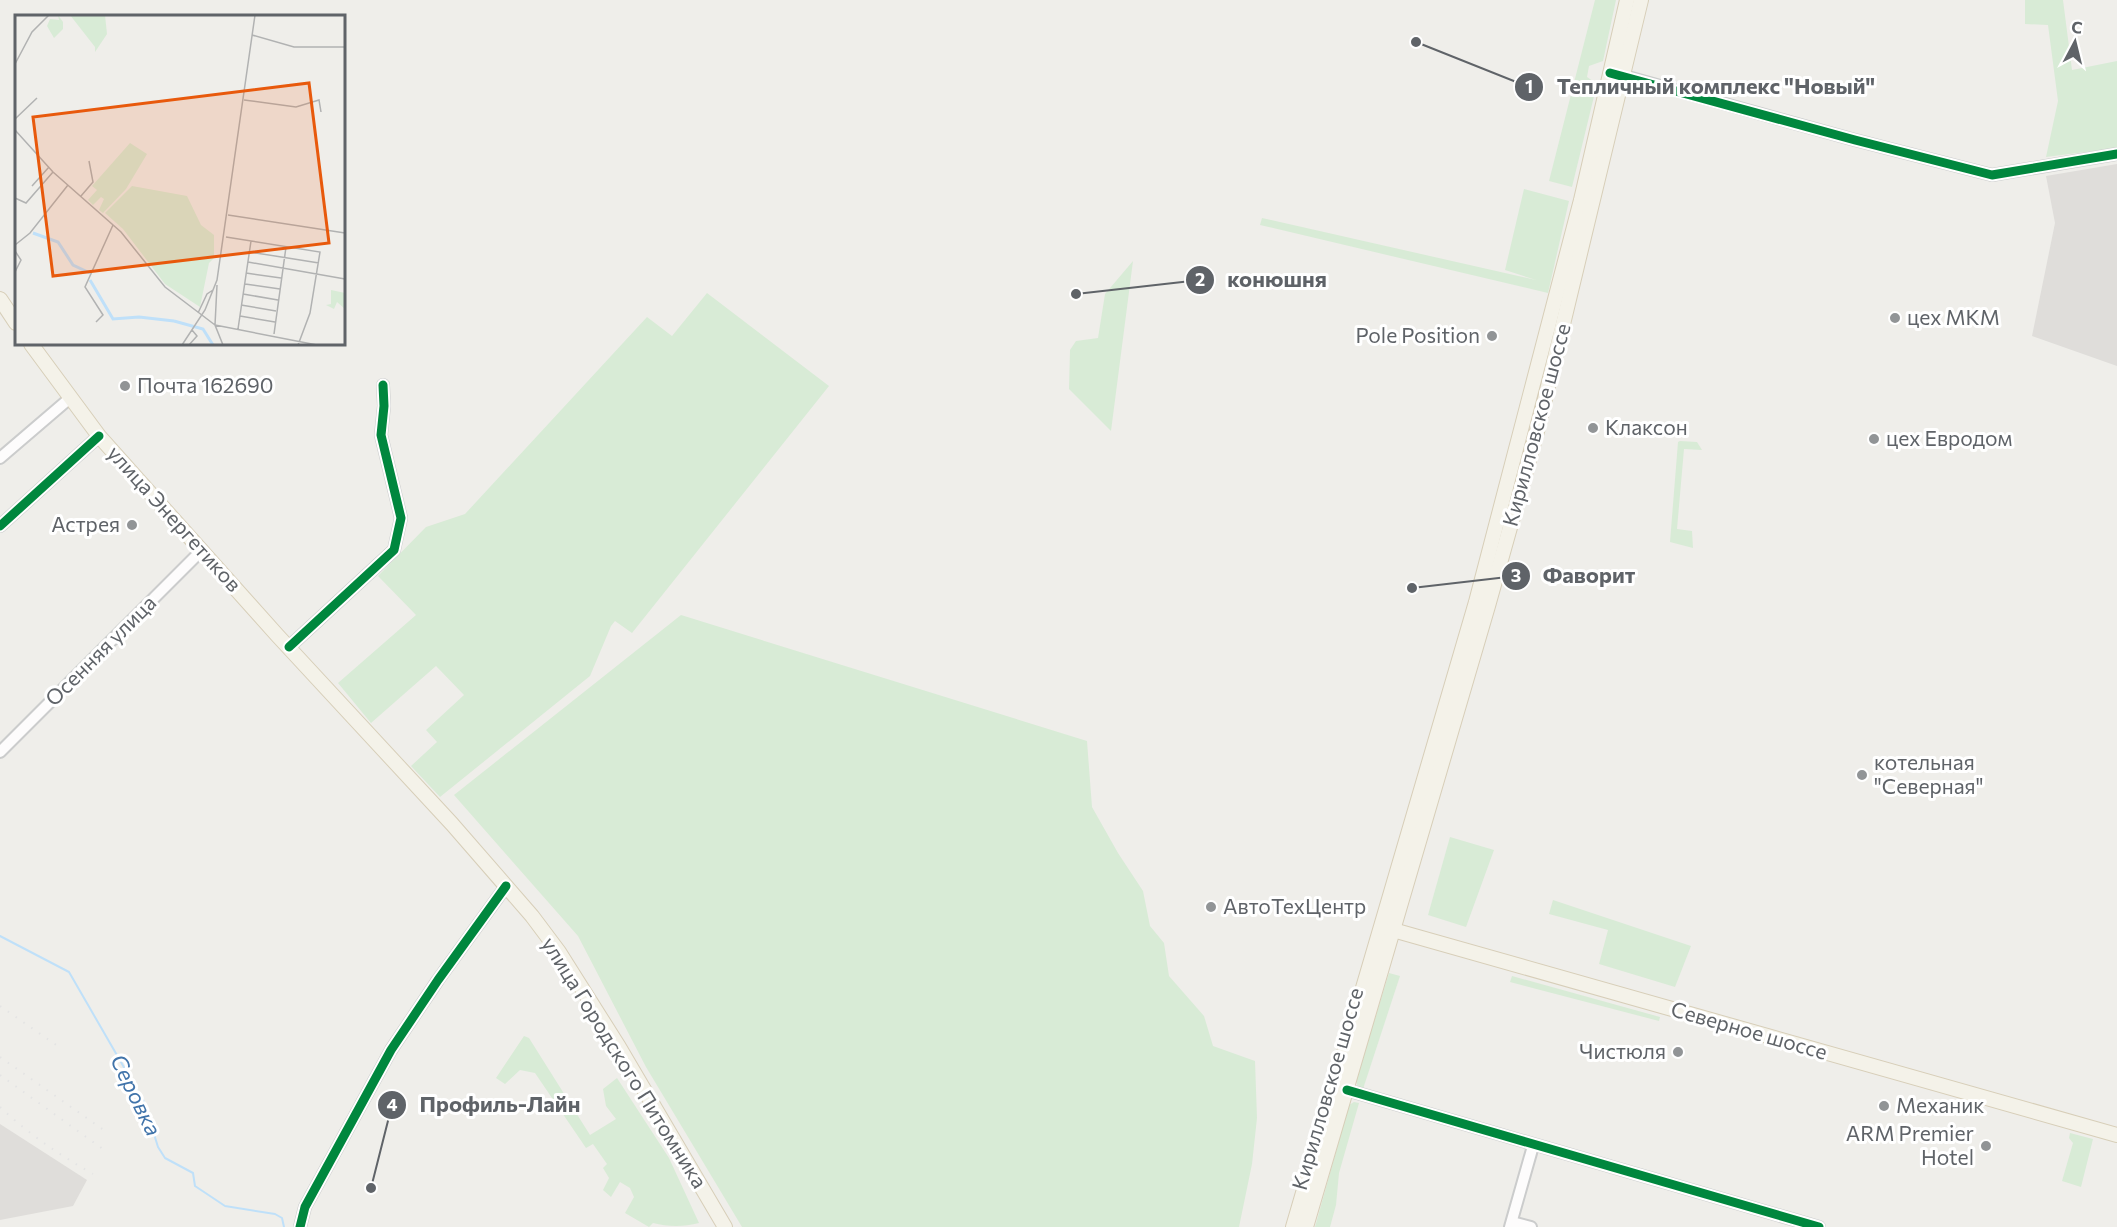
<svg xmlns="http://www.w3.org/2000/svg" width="2117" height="1227" font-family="Commissioner,sans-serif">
<rect width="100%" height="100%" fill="#efeeea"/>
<g fill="#dfddda">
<path d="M2117,164V366L2032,336L2055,223L2046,176Z"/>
<path d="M0,1124L87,1180L73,1206L0,1220Z"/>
</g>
<g fill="#d8ebd6">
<path d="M1595,0H1616L1603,61L1589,66L1587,77L1597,84L1572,187L1549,181Z"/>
<path d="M2025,0H2063L2072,70L2117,61V148L2046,157L2058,101L2048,25L2025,24Z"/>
<path d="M1524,189L1569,201L1548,293L1260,225L1262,218L1536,280L1505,270Z"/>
<path d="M1133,261L1111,431L1069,389L1070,350L1076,341L1098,338L1105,294Z"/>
<path d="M707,293L829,386L632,633L615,621L611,626L590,676L440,797L411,766L437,742L426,730L464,695L436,666L371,723L338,683L416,615L378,576L426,527L465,514L647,317L672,336Z"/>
<path d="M1680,441L1697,442L1702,450L1684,449L1677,529L1692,531L1693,548L1670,542L1678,442Z"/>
<path d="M681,615L1087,741L1092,807L1118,853L1143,891L1150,926L1164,943L1169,976L1204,1016L1213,1046L1255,1061L1257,1118L1252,1164L1239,1227H742L646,1067L578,936L454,795Z"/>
<path d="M1450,837L1494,850L1466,927L1428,915Z"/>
<path d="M1553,900L1691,946L1675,987L1599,964L1608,930L1549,914Z"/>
<path d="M1389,973L1400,976L1363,1089L1358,1088L1356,1080Z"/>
<path d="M1512,976L1660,1017L1659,1021L1510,982Z"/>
<path d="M524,1036L529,1038L590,1135L616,1119L606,1106L603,1089L617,1078L669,1158L699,1223C684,1227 668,1227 653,1223L649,1227L625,1213L634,1197L630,1188L620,1182L611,1197L603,1190L609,1178L603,1168L607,1164L593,1144L586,1148L535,1073L520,1070L505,1084L496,1078Z"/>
<path d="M1354,1102L1359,1103L1339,1173L1336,1205L1330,1227H1315L1349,1105Z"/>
<path d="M2070,1133L2093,1139L2081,1187L2062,1181L2073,1143L2069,1138Z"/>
</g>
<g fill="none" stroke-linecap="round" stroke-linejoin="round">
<path stroke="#bfe0f9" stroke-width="2" d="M0,936L69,972L144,1102L158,1147L165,1158L193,1173L195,1186L225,1206L275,1214L282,1218L284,1227"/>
<defs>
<g id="minor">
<path d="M1617,74L1855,140L1992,175L2117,154"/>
<path d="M0,458L70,398"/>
<path d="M0,526L99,436"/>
<path d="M289,647L394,550L401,518L381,435L384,406L383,385"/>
<path d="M0,752L202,550"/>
<path d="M1347,1090L1819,1227"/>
<path d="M1512,1222L1531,1227"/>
<path d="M300,1227L305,1207L391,1050L438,980L506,886"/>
<path d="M1510,1227L1533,1146"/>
</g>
<g id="major">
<path d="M0,299L16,323"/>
<path d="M31,344L99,436L277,635L452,824L532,916L559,952L619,1047L725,1227"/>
<path d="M1386,928L2117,1135"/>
<path d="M1293,1227L1476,602L1581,200L1627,0"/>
<path d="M1306,1227L1488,606L1539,424L1641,0"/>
</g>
</defs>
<use href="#minor" stroke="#cbcccc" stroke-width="14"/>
<use href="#major" stroke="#d7ceb8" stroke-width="16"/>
<use href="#minor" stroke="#fdfcfc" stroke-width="10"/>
<use href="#major" stroke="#f4f2e9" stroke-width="14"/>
<g stroke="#e4e4e4" stroke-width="2" stroke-dasharray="1.5 8" stroke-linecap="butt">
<path d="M0,1006L62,1049"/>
<path d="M0,1057L108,1133"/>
<path d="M0,1075L107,1152"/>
<path d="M0,1107C30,1135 58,1154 93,1174"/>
</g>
<defs>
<g id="cycleway">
<path d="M1610,73L1855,140L1992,175L2117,154"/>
<path d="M0,526L99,436"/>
<path d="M289,647L394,550L401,518L381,435L384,406L383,385"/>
<path d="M1347,1090L1819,1227"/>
<path d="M300,1227L305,1207L391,1050L438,980L506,886"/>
</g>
</defs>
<use href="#cycleway" stroke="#fff" stroke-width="13"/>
<use href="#cycleway" stroke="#00873e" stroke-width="9"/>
</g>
<g fill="#919496" stroke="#fff" stroke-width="2">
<circle cx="1895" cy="318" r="6"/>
<circle cx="1492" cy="336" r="6"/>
<circle cx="125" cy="386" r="6"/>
<circle cx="1593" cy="428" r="6"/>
<circle cx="1874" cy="439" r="6"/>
<circle cx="132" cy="525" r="6"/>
<circle cx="1862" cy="775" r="6"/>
<circle cx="1211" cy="907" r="6"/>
<circle cx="1678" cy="1052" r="6"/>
<circle cx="1884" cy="1106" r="6"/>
<circle cx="1986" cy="1146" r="6"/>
</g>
<g text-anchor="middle" stroke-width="6" stroke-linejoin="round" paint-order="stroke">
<g font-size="21" fill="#5f6368" stroke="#fff" text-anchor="start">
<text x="1907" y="325">цех МКМ</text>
<text x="1480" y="343" text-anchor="end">Pole Position</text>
<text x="137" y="393">Почта 162690</text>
<text x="1605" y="435">Клаксон</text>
<text x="1886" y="446">цех Евродом</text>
<text x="120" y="532" text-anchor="end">Астрея</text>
<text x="1874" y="770">котельная<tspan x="1874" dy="24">"Северная"</tspan></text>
<text x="1223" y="914">АвтоТехЦентр</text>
<text x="1666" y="1059" text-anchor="end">Чистюля</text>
<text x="1896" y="1113">Механик</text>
<text x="1974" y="1141" text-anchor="end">ARM Premier<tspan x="1974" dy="24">Hotel</tspan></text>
</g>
<g font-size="21" fill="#5f6368" stroke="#fff">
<text transform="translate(1537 425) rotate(-75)" y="7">Кирилловское шоссе</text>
<text transform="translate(174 519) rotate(48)" y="7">улица Энергетиков</text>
<text transform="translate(101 651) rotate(-45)" y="7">Осенняя улица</text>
<text transform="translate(1749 1031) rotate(16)" y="7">Северное шоссе</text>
<text transform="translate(624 1063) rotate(58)" y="7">улица Городского Питомника</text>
<text transform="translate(1328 1089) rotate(-74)" y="7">Кирилловское шоссе</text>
</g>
<g font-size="22" font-style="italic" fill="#4174aa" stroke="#fff">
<text transform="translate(136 1095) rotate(64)" y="8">Серовка</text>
</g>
</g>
<g transform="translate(15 15)">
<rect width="330" height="330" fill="#efeeea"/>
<path d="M43,0L48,7V14L39,23L32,11L35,4L44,5ZM55,0H90L92,19L80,37V32ZM115,128L132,139L111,174L88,198L84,195L89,184L86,182L78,190L73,185L82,175L77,171ZM117,171L172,181L186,210L199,220V243L194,248L185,292L150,269L108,214L90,198ZM316,275L330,278V294L322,287L319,294L311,290L316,289Z" fill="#d8ebd6"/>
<path fill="none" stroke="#bfe0f9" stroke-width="3" d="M18,218L43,227L58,250L75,258M75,265L98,304L124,302L159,306M159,306L188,314L198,330"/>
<path fill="none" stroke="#b1b2b2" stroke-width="1.5" d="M237,20L279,32H330M0,49L17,17L34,0M229,85L281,92L304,85L306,97M0,104L22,83M0,115L38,157L106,217L150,272L200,310M17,171L34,152M66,181L78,167L74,146M0,183L11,188L38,157M213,200L330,218M211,222L305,237L295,298L283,330M0,230L15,218L53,170M0,236L6,245L0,257M235,237L304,248M233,247L330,264M231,258L266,263M230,269L265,274M202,270L200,310L208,330M228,279L263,285M226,290L261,296M183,298L192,279L198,275M225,301L260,307M81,307L88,300L70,272L98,210M200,310L302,330M223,314L236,226M259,319L271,232M167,330L190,295L202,265L240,0M174,330L182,321L177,315"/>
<path fill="#e8590c" fill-opacity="0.15" stroke="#e8590c" stroke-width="3" d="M294,68L314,228L38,261L18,102Z"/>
<rect width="330" height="330" fill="none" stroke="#5f6368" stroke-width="3"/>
</g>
<path fill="none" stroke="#5f6368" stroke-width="2" d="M1416 42L1529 87M1076 294L1200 280M1412 588L1516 576M371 1188L392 1105"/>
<g fill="#5f6368" stroke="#fff" stroke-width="2">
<circle cx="1416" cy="42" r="6"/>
<circle cx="1076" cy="294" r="6"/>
<circle cx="1412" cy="588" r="6"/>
<circle cx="371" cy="1188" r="6"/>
<circle cx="1529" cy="87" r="15"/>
<circle cx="1200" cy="280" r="15"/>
<circle cx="1516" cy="576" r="15"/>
<circle cx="392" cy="1105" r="15"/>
</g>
<g font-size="18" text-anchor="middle" font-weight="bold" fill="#fff">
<text x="1529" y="93">1</text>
<text x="1200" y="286">2</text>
<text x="1516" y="582">3</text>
<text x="392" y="1111">4</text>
</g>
<g font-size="22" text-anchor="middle" font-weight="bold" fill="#5f6368" stroke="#fff" stroke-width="6" stroke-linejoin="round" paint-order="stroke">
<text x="1716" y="94">Тепличный комплекс "Новый"</text>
<text x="1277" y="287">конюшня</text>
<text x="1589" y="583">Фаворит</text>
<text x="500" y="1112">Профиль-Лайн</text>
</g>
<g transform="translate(2075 42) rotate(7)" stroke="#ffffff" stroke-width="4.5" paint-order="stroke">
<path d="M0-4.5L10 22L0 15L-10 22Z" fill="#5f6368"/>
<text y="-9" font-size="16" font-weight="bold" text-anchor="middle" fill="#5f6368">С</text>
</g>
</svg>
